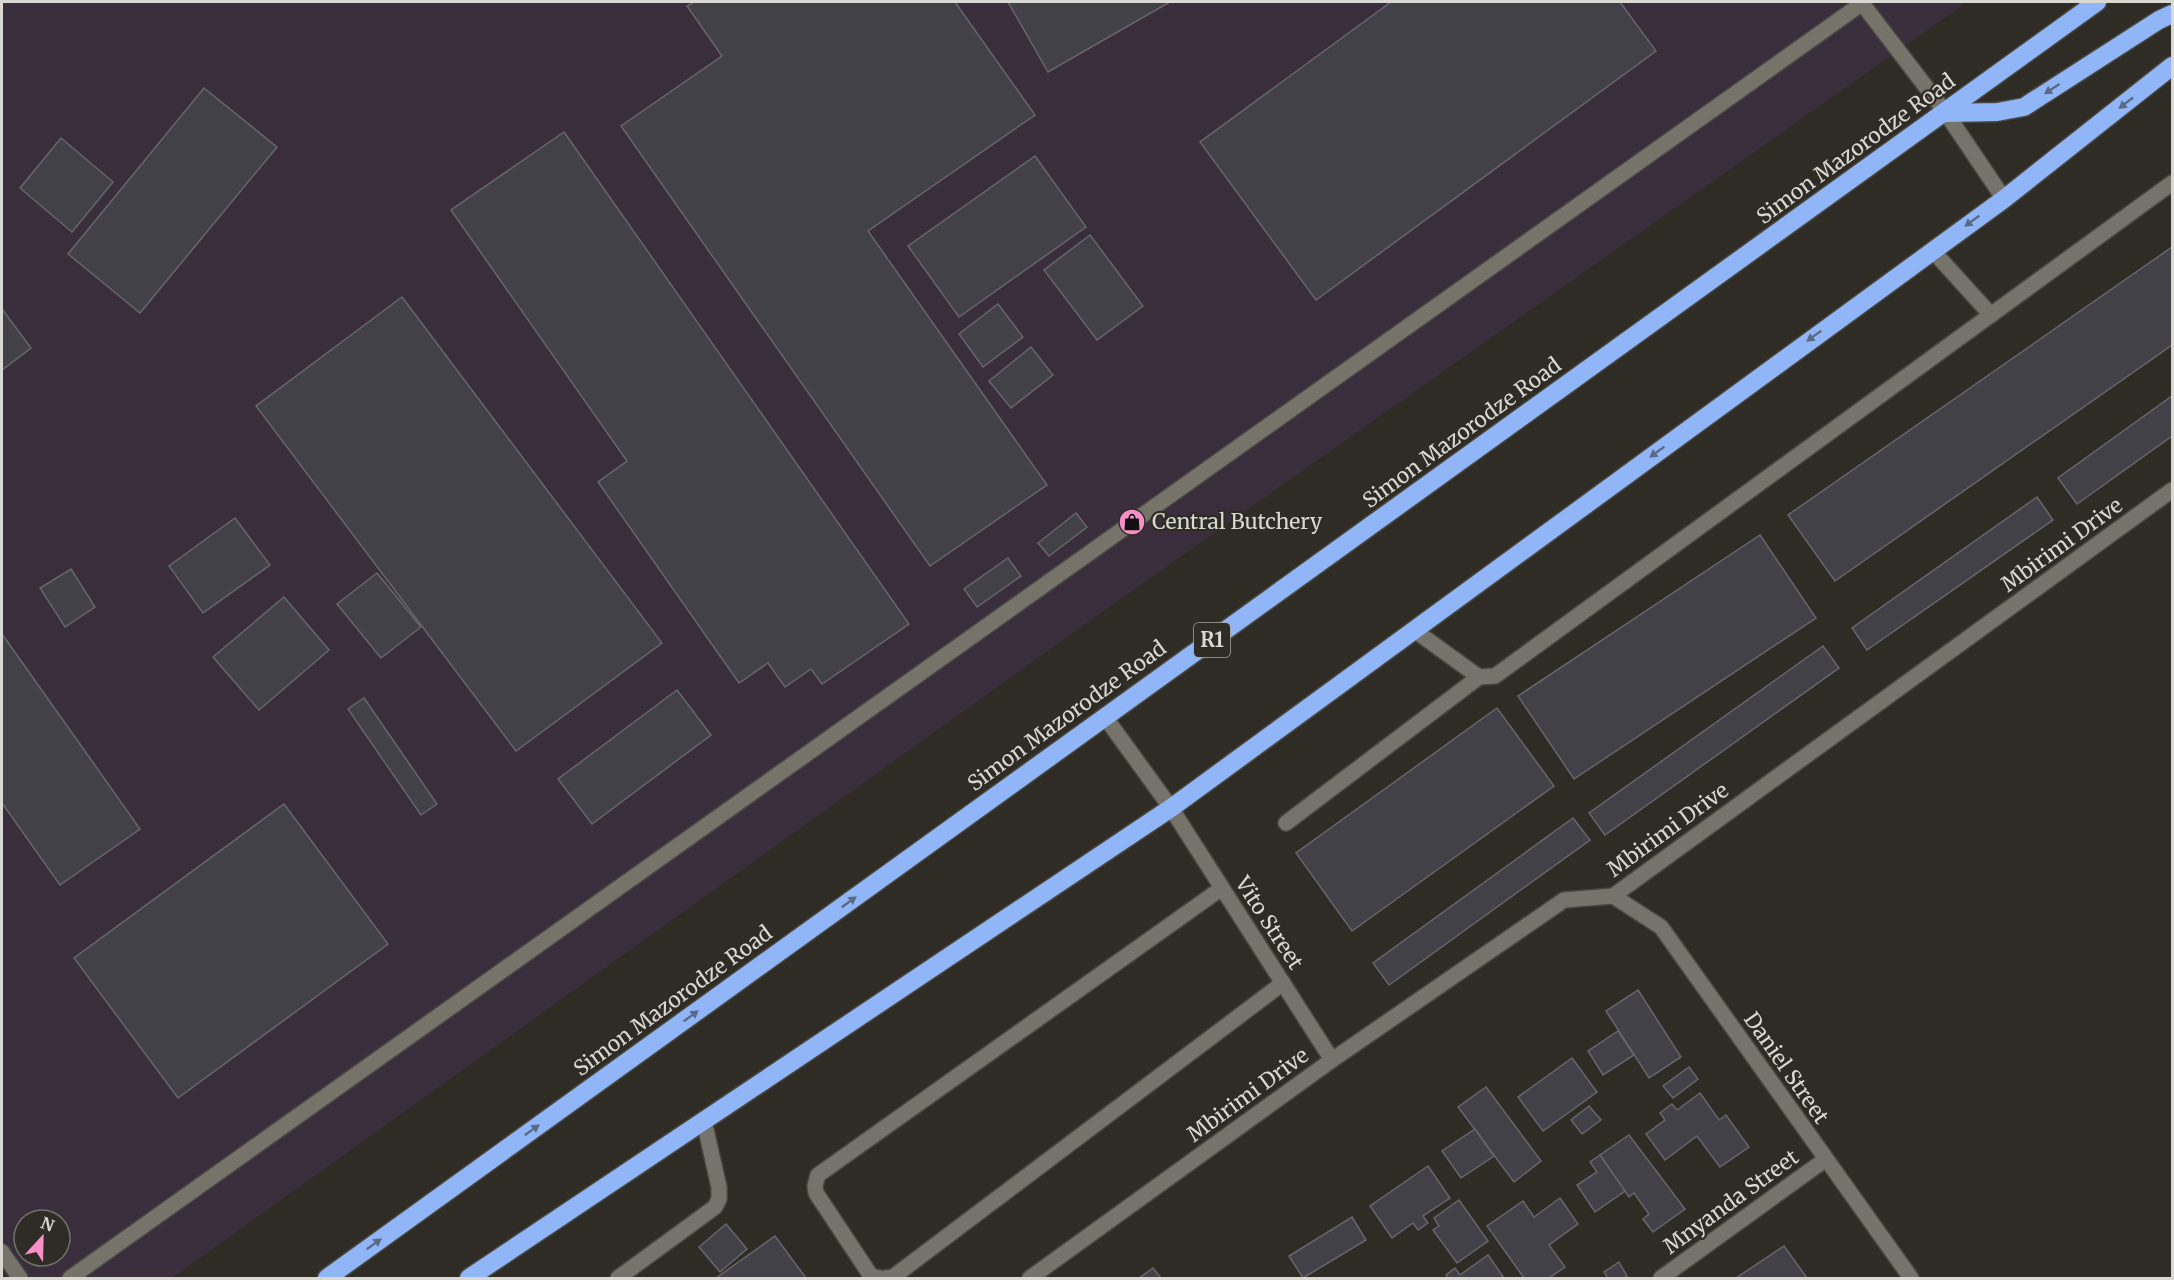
<svg xmlns="http://www.w3.org/2000/svg" width="2174" height="1280" font-family="Merriweather,serif">
<rect width="100%" height="100%" fill="#2e2c25"/>
<path fill="#3b2e3c" fill-rule="evenodd" d="M2,2H1967L1095,617L172,1278H2ZM24,1220H60V1256H24Z"/>
<g fill="#434148" stroke="#67656c" stroke-width="1.5">
<path d="M694,2H955L1035,115L868,231L1047,485L930,566L621,126L722,56L687,6Z"/>
<path d="M1008,2H1167L1168,3L1048,72Z"/>
<path d="M1391,2H1620L1656,51L1316,300L1200,142Z"/>
<path d="M204,88L277,147L140,313L68,254Z"/>
<path d="M564,132L909,624L822,684L811,669L785,687L768,663L739,683L598,482L627,461L451,210Z"/>
<path d="M61,138L113,182L72,232L20,188Z"/>
<path d="M1035,156L1086,227L959,317L908,246Z"/>
<path d="M1090,235L1143,306L1097,340L1044,270Z"/>
<path d="M2172,247V345L1835,581L1788,515Z"/>
<path d="M402,297L662,643L516,751L256,406Z"/>
<path d="M998,304L1023,337L983,367L959,334Z"/>
<path d="M2,309L31,348L2,370Z"/>
<path d="M1031,347L1053,375L1011,408L989,381Z"/>
<path d="M2172,396V436L2077,504L2058,478Z"/>
<path d="M2037,497L2053,520L1867,650L1852,628Z"/>
<path d="M1076,513L1087,527L1049,556L1038,543Z"/>
<path d="M235,518L270,565L203,613L169,566Z"/>
<path d="M1760,535L1816,618L1574,779L1518,696Z"/>
<path d="M1008,558L1021,576L977,607L964,589Z"/>
<path d="M71,569L95,607L65,627L40,588Z"/>
<path d="M377,573L421,627L381,658L337,604Z"/>
<path d="M284,597L329,650L259,710L213,657Z"/>
<path d="M2,634L140,829L60,885L2,803Z"/>
<path d="M1823,646L1839,668L1605,835L1589,813Z"/>
<path d="M677,690L711,735L592,824L558,779Z"/>
<path d="M364,698L437,804L421,815L348,709Z"/>
<path d="M1497,708L1554,786L1352,931L1296,853Z"/>
<path d="M284,804L388,944L178,1098L74,958Z"/>
<path d="M1573,818L1590,840L1389,985L1373,963Z"/>
<path d="M1638,990L1681,1057L1649,1078L1606,1011Z"/>
<path d="M1618,1031L1634,1055L1603,1075L1588,1051Z"/>
<path d="M1572,1058L1597,1092L1543,1131L1518,1097Z"/>
<path d="M1689,1067L1698,1079L1673,1098L1663,1086Z"/>
<path d="M1486,1087L1541,1161L1514,1182L1458,1107Z"/>
<path d="M1700,1093L1719,1120L1726,1115L1749,1147L1720,1167L1697,1136L1665,1160L1646,1134L1665,1120L1660,1113L1672,1104L1677,1110Z"/>
<path d="M1589,1106L1601,1120L1582,1134L1571,1120Z"/>
<path d="M1475,1129L1494,1156L1461,1178L1442,1151Z"/>
<path d="M1629,1135L1685,1209L1653,1232L1643,1219L1649,1214L1634,1193L1629,1197L1600,1155Z"/>
<path d="M1600,1155L1625,1191L1595,1212L1577,1185L1597,1172L1590,1162Z"/>
<path d="M1428,1166L1450,1198L1423,1216L1428,1223L1418,1230L1413,1223L1392,1238L1370,1206Z"/>
<path d="M1560,1198L1578,1224L1549,1245L1565,1267L1549,1278H1524L1487,1226L1523,1201L1534,1217Z"/>
<path d="M1459,1200L1488,1241L1457,1263L1433,1230L1439,1226L1434,1218Z"/>
<path d="M1352,1217L1366,1240L1303,1278L1289,1256Z"/>
<path d="M726,1224L747,1249L720,1272L699,1247Z"/>
<path d="M775,1236L806,1278H716Z"/>
<path d="M1784,1246L1807,1278H1736Z"/>
<path d="M1488,1255L1504,1278H1448L1446,1275L1455,1268L1460,1275Z"/>
<path d="M1619,1262L1627,1276L1624,1278H1608L1604,1272Z"/>
<path d="M1153,1268L1161,1278H1139Z"/>
</g>
<g fill="none" stroke-linecap="round" stroke-linejoin="round">
<defs>
<g id="minor">
<path d="M1861,2L1946,113L2004,199"/>
<path d="M1932,250L1991,315"/>
<path d="M1414,630L1479,677L1495,676L2172,183"/>
<path d="M1105,717L1171,808L1332,1060"/>
<path d="M1286,823L1479,677"/>
<path d="M1613,896L1661,927L1911,1278"/>
<path d="M2,1252L20,1278"/>
<path d="M70,1278L1864,2"/>
<path d="M618,1278L715,1207L719,1199V1187L704,1121"/>
<path d="M880,1278L871,1276L816,1193L815,1186L818,1175L1222,888"/>
<path d="M886,1278L893,1277L1283,983"/>
<path d="M1030,1278L1332,1060L1564,900L1613,896L2172,490"/>
<path d="M1661,1278L1826,1159"/>
</g>
<g id="highway">
<path d="M1946,113L1997,112L2024,107L2159,20L2172,14"/>
<path d="M327,1278L2097,2"/>
<path d="M469,1278L1171,808L2004,199L2172,66"/>
</g>
</defs>
<use href="#minor" stroke="#494741" stroke-width="18"/>
<use href="#highway" stroke="#494741" stroke-width="21"/>
<use href="#minor" stroke="#76736b" stroke-width="15"/>
<use href="#highway" stroke="#91b6f8" stroke-width="18"/>
</g>
<defs><path id="oneway-solid" d="M-6-.8H1V-3.2L6.5 0L1 3.2V.8H-6Z" transform="scale(1.5)"/></defs>
<g fill="#5b6a84">
<use href="#oneway-solid" transform="translate(2052 89) rotate(147)"/>
<use href="#oneway-solid" transform="translate(2126 103) rotate(142)"/>
<use href="#oneway-solid" transform="translate(1972 221) rotate(144)"/>
<use href="#oneway-solid" transform="translate(1814 336) rotate(144)"/>
<use href="#oneway-solid" transform="translate(1657 452) rotate(144)"/>
<use href="#oneway-solid" transform="translate(849 902) rotate(-36)"/>
<use href="#oneway-solid" transform="translate(691 1016) rotate(-36)"/>
<use href="#oneway-solid" transform="translate(532 1130) rotate(-36)"/>
<use href="#oneway-solid" transform="translate(374 1244) rotate(-36)"/>
</g>
<defs>
<symbol id="shop-disc" viewBox="-11 -11 22 22"><circle r="9.5" fill="#f98fc9" stroke="#2e2c25"/><path d="M-5-2.5h2.3a2.7 3.5 0 0 1 5.4 0H5L5.5 6h-11ZM-1.5-2.5h3a1.5 2.3 0 0 0-3 0Z" fill="#111"/></symbol>
</defs>
<g fill-rule="evenodd">
<use href="#shop-disc" x="1117" y="507" width="30" height="30"/>
</g>
<g text-anchor="middle" stroke-width="4.5" stroke-linejoin="round" paint-order="stroke">
<rect fill="#2e2c25" stroke="#a6a49f" stroke-width="1.5" x="1194" y="623" width="36" height="34" rx="4.5"/>
<g font-size="20" font-weight="bold" fill="#d9d8d3">
<text x="1212" y="647">R1</text>
</g>
<g font-size="21" fill="#d9d8d3" stroke="#2e2c25">
<text transform="translate(1856 149) rotate(-36)" y="7">Simon Mazorodze Road</text>
<text transform="translate(1462 433) rotate(-36)" y="7">Simon Mazorodze Road</text>
<text transform="translate(2062 545) rotate(-36)" y="7">Mbirimi Drive</text>
<text transform="translate(1067 716) rotate(-36)" y="7">Simon Mazorodze Road</text>
<text transform="translate(1668 830) rotate(-36)" y="7">Mbirimi Drive</text>
<text transform="translate(1269 923) rotate(57)" y="7">Vito Street</text>
<text transform="translate(673 1001) rotate(-36)" y="7">Simon Mazorodze Road</text>
<text transform="translate(1786 1068) rotate(55)" y="7">Daniel Street</text>
<text transform="translate(1248 1095) rotate(-36)" y="7">Mbirimi Drive</text>
<text transform="translate(1731 1202) rotate(-36)" y="7">Mnyanda Street</text>
</g>
<g font-size="21" fill="#d9d8d3" stroke="#2e2c25" text-anchor="start">
<text x="1152" y="529">Central Butchery</text>
</g>
</g>
<rect width="2174" height="1280" fill="none" stroke="#d9d8d3" stroke-width="6"/>
<g transform="translate(42 1238) rotate(22)"><circle r="28" fill="#2e2c25" stroke="#72716b" stroke-width="1.5"/>
<path d="M0-4.5L10 22L0 15L-10 22Z" fill="#f98fc9"/>
<text y="-9" font-size="16" font-weight="bold" text-anchor="middle" fill="#d9d8d3">N</text>
</g>
</svg>
